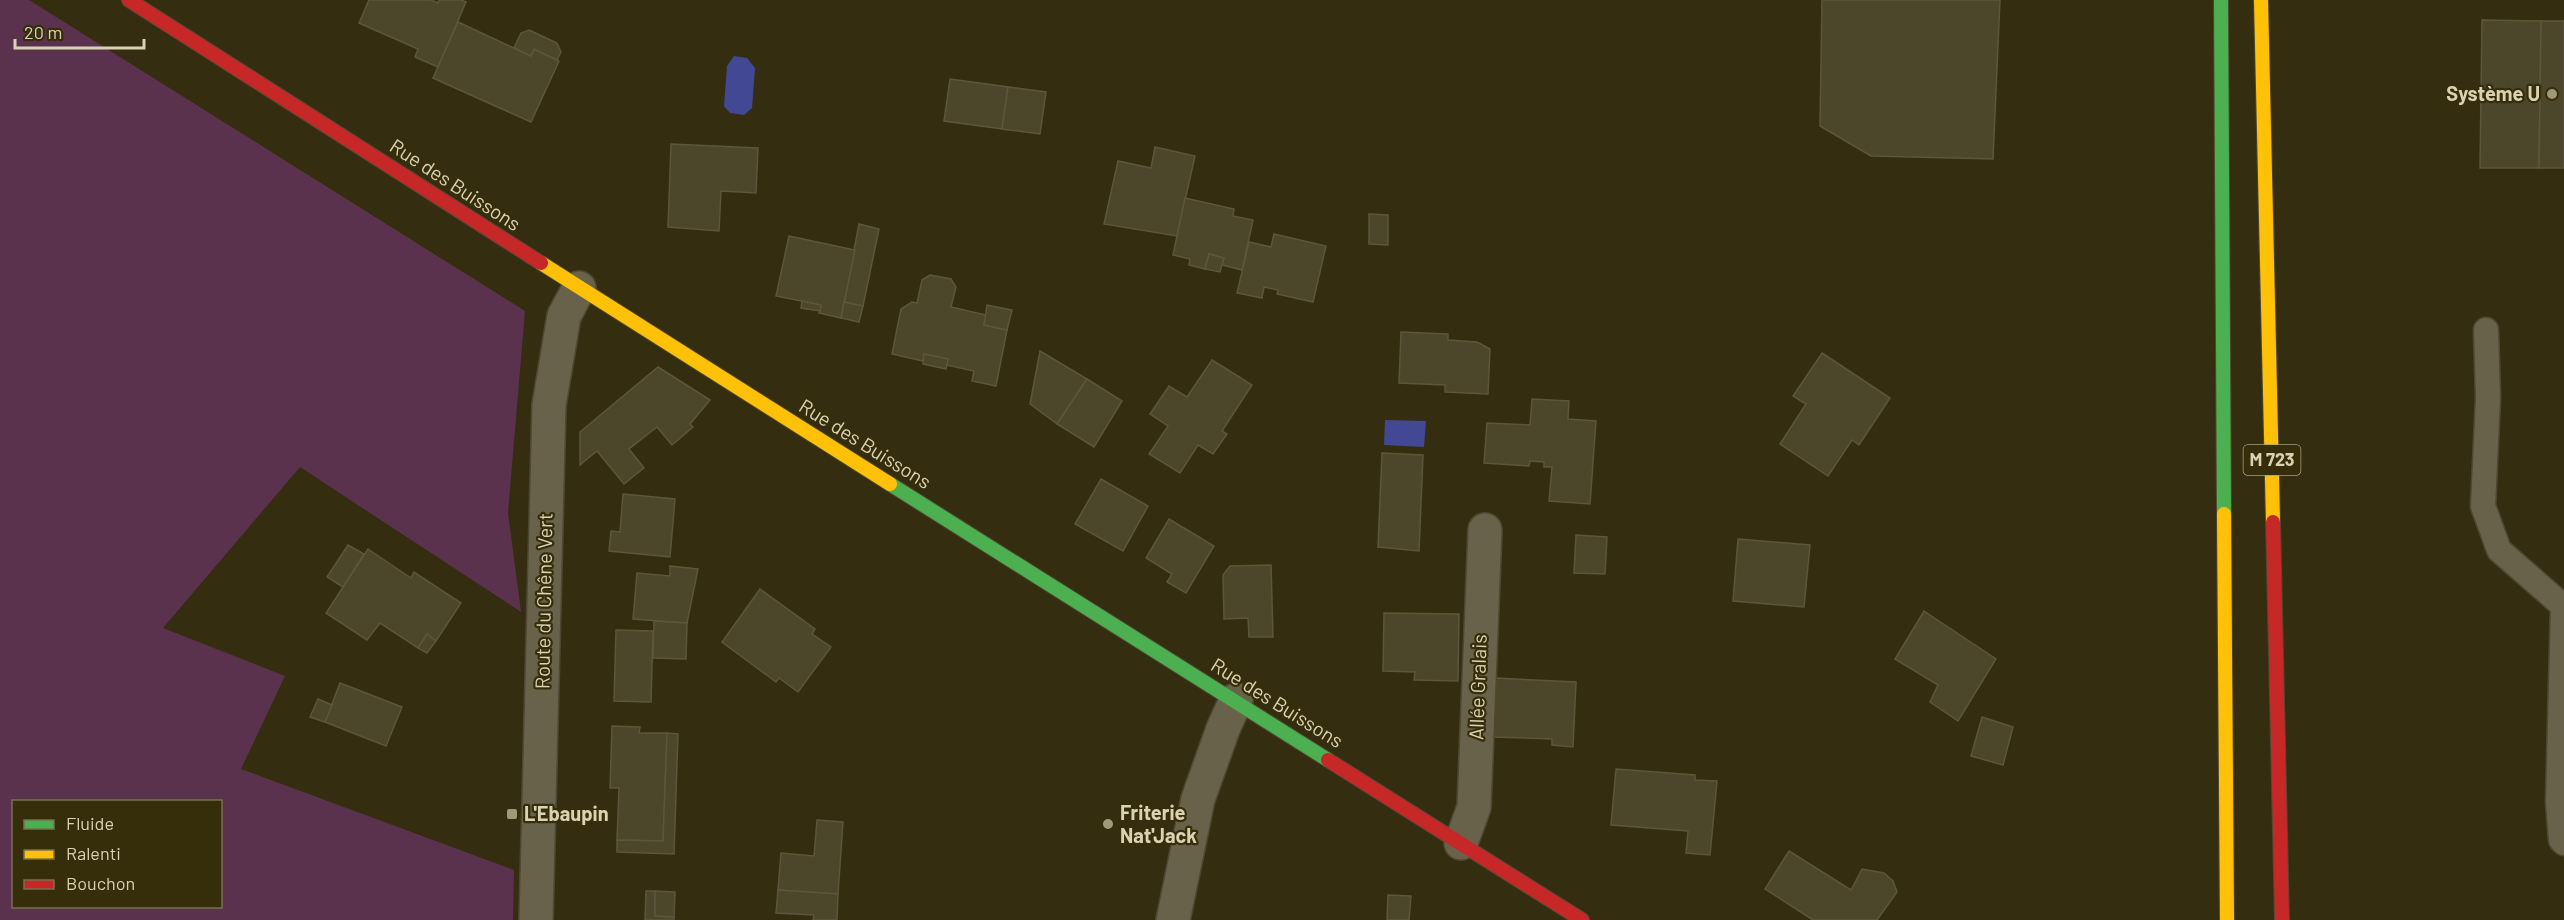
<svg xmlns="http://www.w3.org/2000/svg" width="2564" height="920" font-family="Barlow,sans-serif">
<rect width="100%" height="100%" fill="#342d10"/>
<path fill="#5b324d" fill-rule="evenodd" d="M0,0H29L525,311L508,513L521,612L300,467L163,628L285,676L241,769L514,870L513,920H0ZM14,802H220V906H14Z"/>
<g fill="#424894">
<path d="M734,56L747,58L755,68L752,108L744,115L730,113L724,106L727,66Z"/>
<path d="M1385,420L1426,421L1424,447L1384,445Z"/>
</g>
<g fill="#4c462b" stroke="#5d563c" stroke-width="1.5">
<path d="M369,0H431L438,3L439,0H461L466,2L438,67L415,57L418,49L359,23Z"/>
<path d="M1822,0H2000L1993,159L1871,156L1820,126Z"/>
<path d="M2482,20L2541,21L2539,168H2480Z"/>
<path d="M2541,21H2564V168H2539Z"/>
<path d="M458,22L531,56L534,49L559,61L531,122L433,78Z"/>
<path d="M529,30L557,43L561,52L557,60L534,49L531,56L514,48L521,33Z"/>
<path d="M950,79L1008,87L1002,129L944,121Z"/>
<path d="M1008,87L1046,92L1040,134L1002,129Z"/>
<path d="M671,144L758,148L756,193L721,191L719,231L668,227Z"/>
<path d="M1155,147L1195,156L1177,236L1104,224L1118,161L1151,168Z"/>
<path d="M1185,198L1234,209L1233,216L1253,220L1242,270L1222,265L1224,258L1209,254L1205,269L1189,265L1190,259L1173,255Z"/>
<path d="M1369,214L1388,215V245L1369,244Z"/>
<path d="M859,224L879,229L863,306L844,302Z"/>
<path d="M1274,234L1326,246L1313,302L1277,294L1278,290L1264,287L1262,298L1237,293L1249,242L1271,247Z"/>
<path d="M789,236L855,250L841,318L819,313L821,305L776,296Z"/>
<path d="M1209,254L1224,258L1220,272L1205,269Z"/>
<path d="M930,275L951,279L956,287L951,307L986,315L984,325L1007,330L996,386L972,381L974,371L946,365L948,359L924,354L923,361L892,354L901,309L912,302L917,303L922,280Z"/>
<path d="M802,301L821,305L820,311L801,308Z"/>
<path d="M844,302L863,306L859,322L841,318Z"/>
<path d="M987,305L1012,310L1007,330L984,325Z"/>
<path d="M1401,332L1448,334V340L1477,342L1490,349L1488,394L1445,392V385L1399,383Z"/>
<path d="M1040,351L1087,379L1057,424L1030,404Z"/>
<path d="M1822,353L1890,398L1859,445L1852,440L1828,476L1780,444L1806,404L1793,396Z"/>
<path d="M924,354L948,359L946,369L923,364Z"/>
<path d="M1212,360L1252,385L1222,431L1227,434L1213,454L1198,445L1180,473L1149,454L1168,426L1150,414L1169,386L1187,397Z"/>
<path d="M658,367L710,400L690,424L693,427L672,445L657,427L629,449L644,468L624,484L597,451L580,465V432Z"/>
<path d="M1087,379L1122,401L1094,447L1057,424Z"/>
<path d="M1532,399L1569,401L1568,419L1596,421L1590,504L1549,501L1552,467H1544V462L1530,461L1529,466L1484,463L1487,423L1530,425Z"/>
<path d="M1382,453L1423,455L1419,551L1378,547Z"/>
<path d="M1101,479L1148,506L1123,551L1075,524Z"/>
<path d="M623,494L675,499L670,557L609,551L611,531L620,532Z"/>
<path d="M1169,519L1214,546L1186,593L1167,582L1172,574L1146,558Z"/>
<path d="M1576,535L1607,537L1605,574L1574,573Z"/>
<path d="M1738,539L1810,545L1804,607L1733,601Z"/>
<path d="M348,545L364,554L343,587L327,577Z"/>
<path d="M368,549L411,578L414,572L461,603L436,641L427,634L418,648L380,623L367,640L326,613Z"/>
<path d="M1271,565L1273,637H1249L1248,618L1224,619L1223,575L1230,566Z"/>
<path d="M670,566L698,569L687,623L633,619L637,573L670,576Z"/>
<path d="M760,589L815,629L812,634L831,647L798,692L779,678L776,682L722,642Z"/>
<path d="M1924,611L1996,659L1958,721L1930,702L1938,685L1895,659Z"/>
<path d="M1384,613L1459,614L1458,681L1414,680L1415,672L1383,671Z"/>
<path d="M654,621L687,623L686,659L653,658Z"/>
<path d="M616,630L653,631L651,702L614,701Z"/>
<path d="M427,634L436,641L427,653L418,648Z"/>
<path d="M1496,678L1576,682L1573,747L1552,745V739L1493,737Z"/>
<path d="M340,683L402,707L386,746L325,722Z"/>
<path d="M318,699L332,705L325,722L310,717Z"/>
<path d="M1982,717L2013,727L2003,765L1971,756Z"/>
<path d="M612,726L640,727L639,733H667L663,841L617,840L619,788H610Z"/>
<path d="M667,733L678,734L674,854L617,852V840L663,841Z"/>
<path d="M1616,769L1695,775V780L1717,781L1710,855L1686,853L1688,831L1611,825Z"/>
<path d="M817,820L843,822L838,894L778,890L781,853L814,856Z"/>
<path d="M1789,851L1851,890L1862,869L1884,873L1893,881L1897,892L1877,920H1813L1765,889Z"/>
<path d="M778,890L838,894L837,920H813L814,915L776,913Z"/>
<path d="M646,891H655V916L674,917V920H645Z"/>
<path d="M655,891L675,892L674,917L655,916Z"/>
<path d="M1388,895L1411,896L1409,920H1387Z"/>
</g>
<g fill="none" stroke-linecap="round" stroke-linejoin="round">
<defs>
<path id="lane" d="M2486,330L2488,398L2483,506L2499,550L2563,606L2558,802L2561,840L2564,843"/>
<g id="street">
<path d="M1461,843L1474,807L1485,530"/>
<path d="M536,920L549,405L564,316L579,288"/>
<path d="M1173,920L1198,799L1223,729L1236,700"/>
</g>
<g id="fast">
<path d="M2221,0L2224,514"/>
<path d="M890,484L1328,760"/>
</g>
<g id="slow">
<path d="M2261,0L2273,522"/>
<path d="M541,263L890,484"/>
<path d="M2224,514L2227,920"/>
</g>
<g id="jam">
<path d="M129,0L541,263"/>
<path d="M2273,522L2282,920"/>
<path d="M1328,760L1582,920"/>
</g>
</defs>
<use href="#lane" stroke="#4e4832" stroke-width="27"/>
<use href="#street" stroke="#4e4832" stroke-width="36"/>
<use href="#fast" stroke="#4e4832" stroke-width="16"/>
<use href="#slow" stroke="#4e4832" stroke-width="16"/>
<use href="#jam" stroke="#4e4832" stroke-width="16"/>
<use href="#lane" stroke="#68624b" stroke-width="24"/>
<use href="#street" stroke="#68624b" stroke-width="33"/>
<use href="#fast" stroke="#4caf50" stroke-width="14"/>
<use href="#slow" stroke="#ffc107" stroke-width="14"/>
<use href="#jam" stroke="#c62828" stroke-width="14"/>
</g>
<g fill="#a09879" stroke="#362e0b" stroke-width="2">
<circle cx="2552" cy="94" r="6"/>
<rect x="506" y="808" width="12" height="12" rx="3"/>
<circle cx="1108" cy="824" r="6"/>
</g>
<g text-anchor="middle" stroke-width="4.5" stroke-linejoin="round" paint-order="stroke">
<rect fill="#362e0b" stroke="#a9a180" stroke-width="1.5" x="2243.5" y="445" width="57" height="30" rx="4.5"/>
<g font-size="18" font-weight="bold" fill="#dad2b2">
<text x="2272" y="466">M 723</text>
</g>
<g font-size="20" font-weight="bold" fill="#dad2b2" stroke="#362e0b" text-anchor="start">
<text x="2540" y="101" text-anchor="end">Système U</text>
<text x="1120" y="820">Friterie<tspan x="1120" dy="23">Nat'Jack</tspan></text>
<text x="524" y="821">L'Ebaupin</text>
</g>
<g font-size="20" fill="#dad2b2" stroke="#362e0b">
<text transform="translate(455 185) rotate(33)" y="7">Rue des Buissons</text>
<text transform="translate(865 444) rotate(32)" y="7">Rue des Buissons</text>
<text transform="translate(544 601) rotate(-89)" y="7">Route du Chêne Vert</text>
<text transform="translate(1478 687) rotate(-88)" y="7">Allée Gralais</text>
<text transform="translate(1277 703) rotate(32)" y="7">Rue des Buissons</text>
</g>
</g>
<rect x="12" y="800" width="210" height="108" fill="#362e0b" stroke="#78704e" stroke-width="1.5"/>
<rect x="24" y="820" width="30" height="9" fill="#4caf50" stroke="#78704e" stroke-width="1.5"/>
<text x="66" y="830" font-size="18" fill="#dad2b2">Fluide</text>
<rect x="24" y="850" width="30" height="9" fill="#ffc107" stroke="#78704e" stroke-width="1.5"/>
<text x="66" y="860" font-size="18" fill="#dad2b2">Ralenti</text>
<rect x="24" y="880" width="30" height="9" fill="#c62828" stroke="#78704e" stroke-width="1.5"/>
<text x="66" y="890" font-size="18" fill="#dad2b2">Bouchon</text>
<path d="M15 39v9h129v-9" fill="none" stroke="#dad2b2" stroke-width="3"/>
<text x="24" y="39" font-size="18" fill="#dad2b2" stroke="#362e0b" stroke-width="4.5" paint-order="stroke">20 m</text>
</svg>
